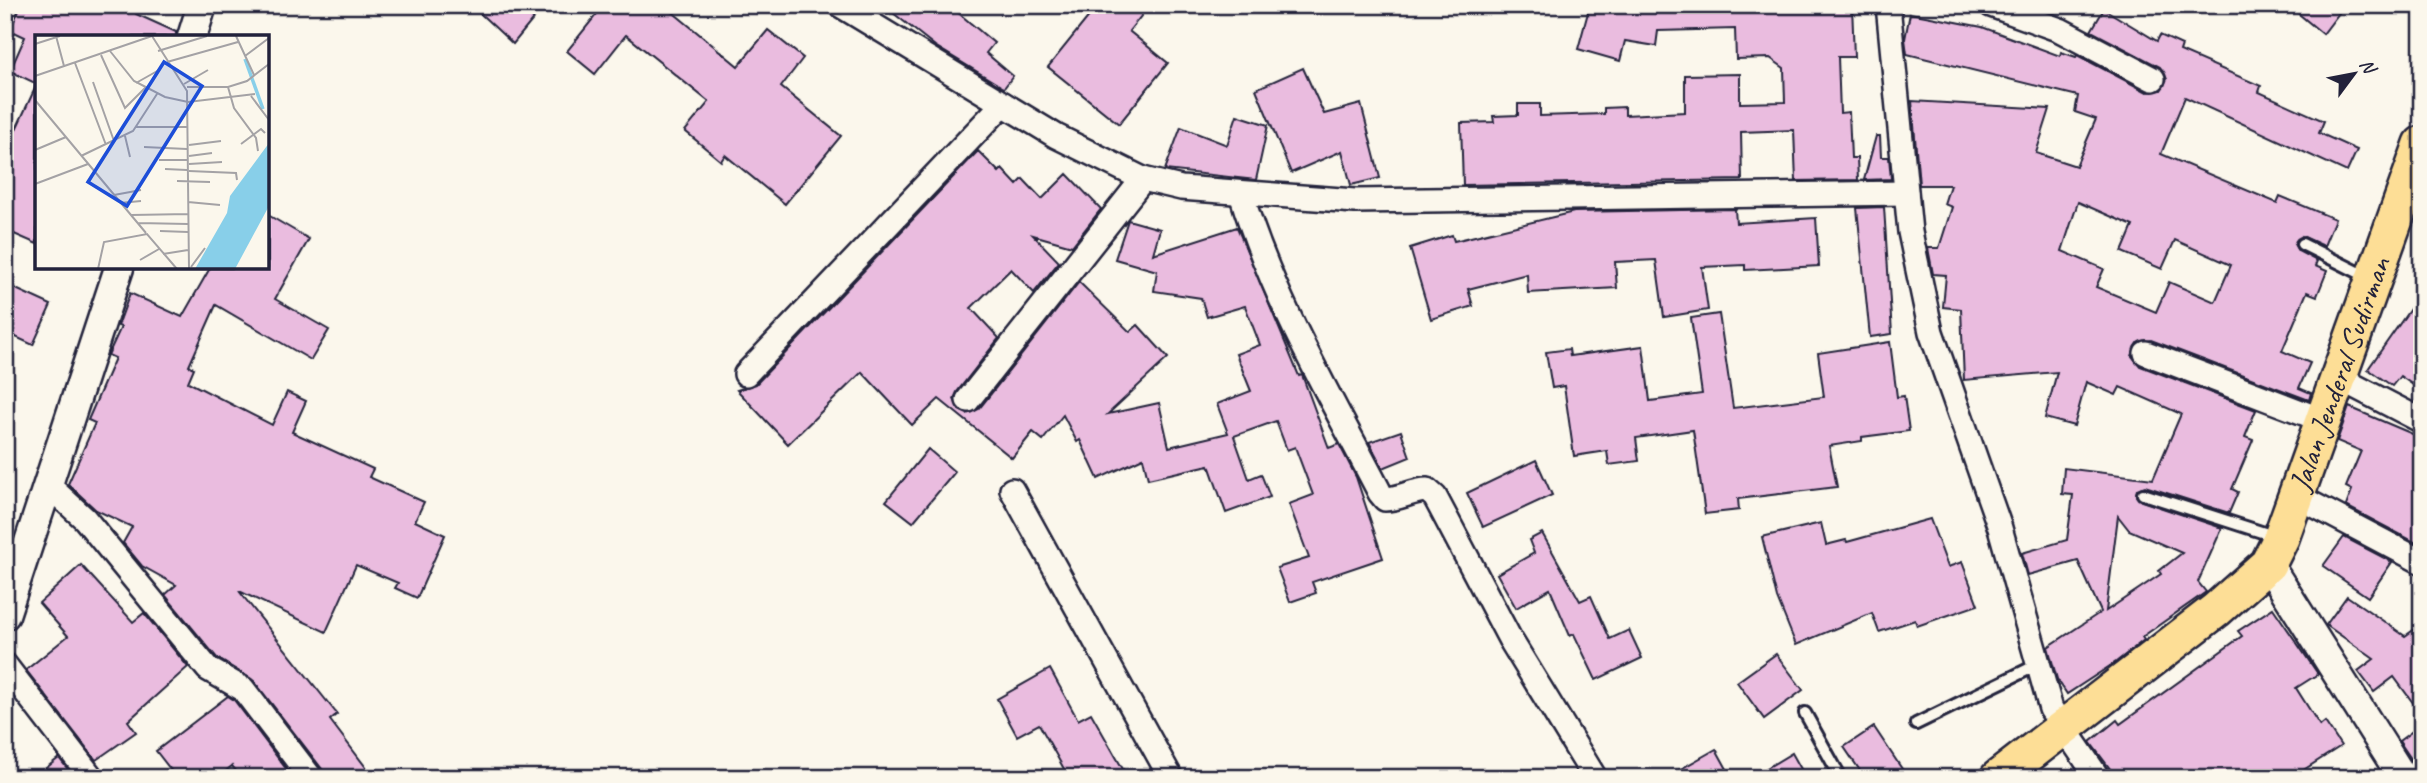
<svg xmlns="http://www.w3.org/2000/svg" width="2427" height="783" font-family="Caveat,sans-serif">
<rect width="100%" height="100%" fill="#fbf7ec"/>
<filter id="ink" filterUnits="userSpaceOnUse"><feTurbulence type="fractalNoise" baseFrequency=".0143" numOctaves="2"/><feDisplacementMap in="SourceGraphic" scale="14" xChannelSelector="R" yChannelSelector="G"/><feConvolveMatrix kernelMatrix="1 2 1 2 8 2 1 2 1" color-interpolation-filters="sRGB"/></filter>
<g filter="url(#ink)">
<g fill="#eabcdf" stroke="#22223b" stroke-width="2" fill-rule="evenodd">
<path d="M21,5H140L136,14L176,32V37H37V84L10,71L25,37L10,30Z"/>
<path d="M471,5H545L513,44Z"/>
<path d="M604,5H664L738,66L768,30L803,58L781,87L841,136L785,204L725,155L721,161L685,131L709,102L626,35L595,74L567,51Z"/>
<path d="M883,5H949L994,43L986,53L1013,76L1004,88L935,46Z"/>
<path d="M1098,5H1130L1142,15L1129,31L1168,63L1119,124L1048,67Z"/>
<path d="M1590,5H1852L1854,57H1838L1840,113L1849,112L1851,158H1857L1858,180L1796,181L1794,130L1741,132L1742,180L1463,185L1461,123L1494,122L1493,116L1518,115V104H1540V116L1604,114V108L1625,107V115L1685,112V75L1740,74V103L1785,102L1784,68L1770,58L1736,59L1735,29L1658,31L1656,46L1625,41L1620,61L1578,49Z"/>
<path d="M2288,5H2345L2323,34Z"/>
<path d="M2104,9L2157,41L2160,35L2182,45L2180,51L2261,86L2259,92L2324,121L2319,133L2357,150L2347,172L2185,97L2161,154L2277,203L2280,196L2335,219L2324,246L2302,236L2294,244L2298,251L2317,261L2315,266L2327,271L2317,296L2307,292L2282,351L2310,363L2299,388L2311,393L2309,400L2151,340L2137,343L2132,356L2140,366L2256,410L2245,437L2253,440L2232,489L2238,492L2229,513L2145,486L2137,489L2136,496L2141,501L2222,528L2198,582L2206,592L2142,637L2144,640L2116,662L2067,694L2057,679L2048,647L2101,612L2078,561L2028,575L2022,553L2067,540L2073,495L2062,494L2064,468L2153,479L2181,414L2120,387L2116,395L2086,382L2074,426L2045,418L2057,372L1964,380L1961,309L1943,307L1946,275L1933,274L1928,248H1939L1952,207L1944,204L1950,185H1919L1912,101L2050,109L2036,153L2076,166L2096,119L2075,112L2078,96L1907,54L1905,39L1910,13L1982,27L2060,56L2061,52L2076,57L2077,55L2147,92L2161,90L2167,79L2160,67L2091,31ZM2078,202L2133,226L2122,252L2162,269L2175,240L2231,265L2215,302L2169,282L2156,312L2096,287L2104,269L2062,251ZM2118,516L2129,530L2182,553L2159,571L2161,574L2106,611Z"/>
<path d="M1303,68L1324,114L1361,104L1380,178L1351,185L1342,151L1291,173L1256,89Z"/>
<path d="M37,84V244L5,230V153Z"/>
<path d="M1237,115L1268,125L1256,180L1165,170L1181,127L1227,145Z"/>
<path d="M1876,136H1880L1881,157H1889L1891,179L1864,180Z"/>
<path d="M978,151L999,172L1002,169L1017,185L1023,179L1042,199L1067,174L1101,209L1072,246L1033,235L1059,262L1034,293L1011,269L971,308L999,338L957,392L954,399L959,410L967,414L979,409L1079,282L1130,332L1138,325L1168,358L1108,414L1159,403L1169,447L1228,433L1217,404L1251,391L1236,354L1260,345L1245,306L1207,317L1201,298L1154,291L1157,271L1115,259L1128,220L1160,229L1153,254L1237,227L1299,376L1302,375L1329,448L1339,444L1356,477L1383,558L1312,582L1316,593L1290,602L1277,568L1309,558L1289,504L1313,495L1295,447L1287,450L1276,421L1234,436L1249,479L1261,474L1270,497L1226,513L1209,465L1148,479L1143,458L1098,479L1080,440L1077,442L1063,415L1043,440L1033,432L1012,458L939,399L912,425L862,372L788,444L737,390L756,384Z"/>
<path d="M1884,207L1892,334L1870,337L1857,208Z"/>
<path d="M1735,209L1736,223L1816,218L1819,266L1745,270V265L1702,267L1708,310L1664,317L1656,260L1615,262L1617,288L1528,293L1527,274L1468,289L1473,306L1431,319L1410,248L1452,235L1454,241L1574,212Z"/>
<path d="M268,215L309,239L275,299L329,330L311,360L216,305L189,366L194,368L188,382L272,425L287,392L306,401L292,432L373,469L369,477L424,502L415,521L445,535L417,598L395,588L398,583L356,565L326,632L239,591L337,714L330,720L374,778H325L322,769L254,681L217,658L165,595L176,585L142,566L123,543L132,527L96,510L68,484L95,423L88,420L115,358L108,355L121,327L118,326L130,293L182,317L210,268H268Z"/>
<path d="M5,284L51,305L33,345L5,332Z"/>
<path d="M2422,292V391L2400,376L2392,386L2368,369Z"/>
<path d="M1719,314L1733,408L1824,397L1818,353L1890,342L1897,397L1904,396L1909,431L1862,437V441L1829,446L1837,487L1738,499L1739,510L1705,514L1693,430L1636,438L1639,461L1609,465L1607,451L1574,456L1564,386L1552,388L1546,352L1569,349L1570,356L1643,346L1650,401L1702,394L1691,318Z"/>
<path d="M2349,407L2422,438V546L2346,506L2352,490L2346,487L2361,451L2337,441Z"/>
<path d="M1401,431L1410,457L1383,468L1369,442Z"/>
<path d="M928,449L955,472L913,522L886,501Z"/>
<path d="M1536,460L1552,495L1483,527L1467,493Z"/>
<path d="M1930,519L1948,567L1962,562L1978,605L1917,626L1915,620L1879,632L1872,613L1796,645L1777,598L1762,537L1821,523L1826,545L1846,540L1847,542Z"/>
<path d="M1542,533L1580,601L1591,596L1610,639L1629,630L1642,658L1596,680L1574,634L1570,636L1550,589L1516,608L1497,574L1534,553L1529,540Z"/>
<path d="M2344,537L2392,562L2368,597L2323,566Z"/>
<path d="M81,565L133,622L144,613L188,667L128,721L136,732L96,760L26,670L68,636L39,603Z"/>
<path d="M2347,596L2405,636L2422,624V715L2394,677L2374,692L2358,671L2374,659L2326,625Z"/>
<path d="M2273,608L2318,674L2296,688L2320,726L2325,722L2341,746L2291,778H2117L2090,742L2117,720L2120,724L2242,636L2238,631Z"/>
<path d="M1776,654L1803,690L1764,719L1737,682Z"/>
<path d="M1050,669L1078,720L1091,713L1128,778H1069L1039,724L1017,736L997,699Z"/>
<path d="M228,696L234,700L293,778H242L232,766L217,778H177L156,751Z"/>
<path d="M2422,724V775L2399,741Z"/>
<path d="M1874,727L1908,778H1865L1844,747Z"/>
<path d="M1716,749L1732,778H1665Z"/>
<path d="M1792,753L1806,778H1750Z"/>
<path d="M59,758L73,776L33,778Z"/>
</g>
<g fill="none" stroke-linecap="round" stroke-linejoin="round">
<defs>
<g id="service">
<path d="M2302,244L2368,277"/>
<path d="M2143,494L2277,537"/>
<path d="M1805,713L1841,778"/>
<path d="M1916,724L2037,665"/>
</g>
<g id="minor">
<path d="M840,5L1056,136L1143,179L1181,188L1355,201L1906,193"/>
<path d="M1888,5L1910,232L1931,332L2000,528L2051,709L2098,778"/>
<path d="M1991,5L2060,30L2153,79"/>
<path d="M1241,193C1272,298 1330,396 1380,493L1385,499C1400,499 1413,490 1427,490L1435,497L1510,639L1595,778"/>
<path d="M2146,353L2322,420"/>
<path d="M746,374L1003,104"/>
<path d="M2337,377L2422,421"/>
<path d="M968,400L1143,179"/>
<path d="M48,485L85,519L208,669L243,689L311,778"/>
<path d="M1012,490L1171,778"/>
<path d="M2297,496L2422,562"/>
<path d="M5,665L92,778"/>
</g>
<g id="tertiary">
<path d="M192,37L202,5"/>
<path d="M2268,564L2403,778"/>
<path d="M5,615L119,268"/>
</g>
<g id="primary">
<path id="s1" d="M1998,778L2216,610L2268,564L2281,538L2422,144"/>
</g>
</defs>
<use href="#service" stroke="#22223b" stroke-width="16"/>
<use href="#minor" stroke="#22223b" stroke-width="28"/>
<use href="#tertiary" stroke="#22223b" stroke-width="33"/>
<use href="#primary" stroke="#22223b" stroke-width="40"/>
<use href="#service" stroke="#fbf7ec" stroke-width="10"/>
<use href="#minor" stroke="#fbf7ec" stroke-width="23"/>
<use href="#tertiary" stroke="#fbf7ec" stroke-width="28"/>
<use href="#primary" stroke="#fdde96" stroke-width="35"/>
</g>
</g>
<g text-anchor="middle" stroke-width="6" stroke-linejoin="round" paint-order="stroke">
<g font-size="30" fill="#22223b" stroke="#fbf7ec">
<text dy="10" stroke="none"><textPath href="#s1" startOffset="548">Jalan Jenderal Sudirman</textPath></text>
</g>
</g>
<g transform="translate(35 35)">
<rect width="234" height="234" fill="#fbf7ec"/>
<path d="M234,108V171L200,234H160L192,178L195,161Z" fill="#88cfe9"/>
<path fill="none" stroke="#88cfe9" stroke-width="3.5" d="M210,24L228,74"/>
<path fill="none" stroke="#a4a2a5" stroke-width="2" d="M21,1L29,31M117,1L152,56L154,234M201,1L219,40M0,9L25,1M75,16L99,46L130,62L153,67L220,59M123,16L172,1M66,20L90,73L110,53M210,21L234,3M132,27L203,7M40,28L71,110M0,41L117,1M58,47L79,106M101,48L124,35M149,49L173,35M152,52H193L212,46L234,29M193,52L199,73L221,103L223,116M216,61L234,85M0,65L111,198M101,92H153M90,101L95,122M206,109L226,94L230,98M154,110L186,106M109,112L152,114M0,115L31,102M46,121L98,96L122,59M154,121L177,118M124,125H152M154,129L187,127M130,134L152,135M154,136L201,138L202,145M142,146L175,147M0,149L53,129M79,160L106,155M153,167L185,170M85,168L106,166M96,180L154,179M103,188L153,189M125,196L153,197M128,219L153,215M105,225L124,214M156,232L170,213M63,234L69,207L112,199L142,234"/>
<path fill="#1d4ed8" fill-opacity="0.15" stroke="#1d4ed8" stroke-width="3.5" d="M129,27L167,51L92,171L53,147Z"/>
<rect width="234" height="234" fill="none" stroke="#22223b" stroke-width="3.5"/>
</g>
<rect width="2427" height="783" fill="none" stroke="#fbf7ec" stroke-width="28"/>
<rect x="14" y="14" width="2399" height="755" fill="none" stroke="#22223b" stroke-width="2.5" filter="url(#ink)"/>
<g transform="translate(2354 74) rotate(58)" stroke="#fbf7ec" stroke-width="5" paint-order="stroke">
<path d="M0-5L12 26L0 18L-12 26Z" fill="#22223b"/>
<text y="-10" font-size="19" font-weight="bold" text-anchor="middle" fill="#22223b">N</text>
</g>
</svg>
